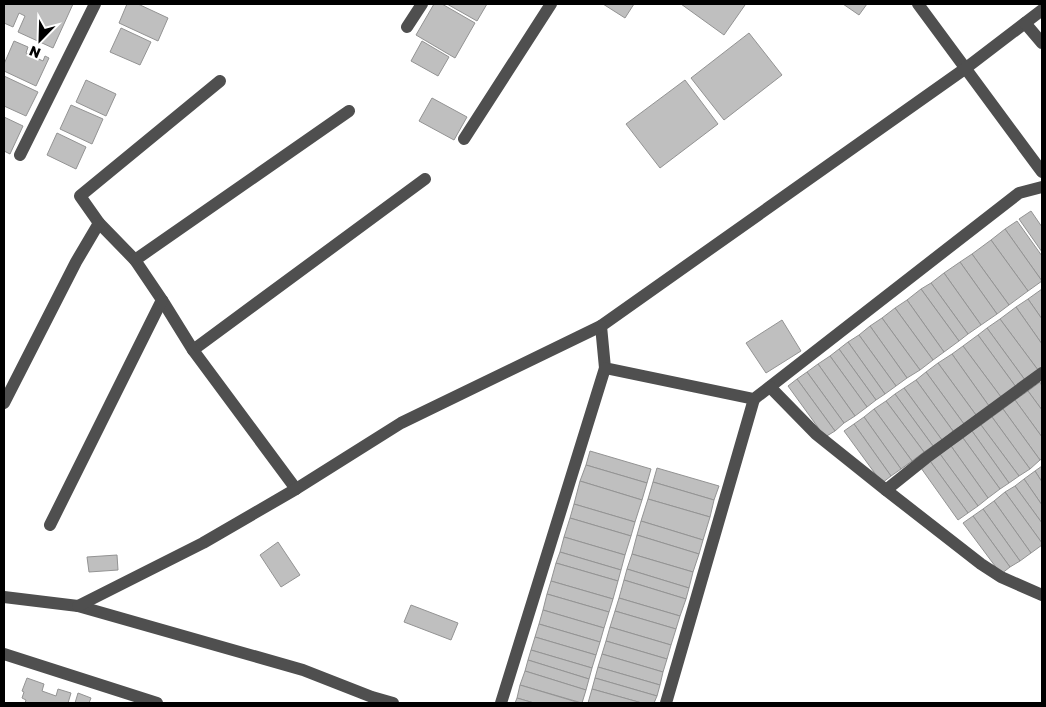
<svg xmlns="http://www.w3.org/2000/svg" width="1046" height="707" font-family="'Golos Text',sans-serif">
<rect width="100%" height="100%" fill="#fff"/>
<g fill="#bfbfbf" stroke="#939393">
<path d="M4,4H73L53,48L18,32L25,16L19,13L13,27L4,23Z"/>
<path d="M127,4H138L168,18L158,41L119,23Z"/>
<path d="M434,4H442L475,23L455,58L416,35Z"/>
<path d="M447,4H487L477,21Z"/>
<path d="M603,4H634L625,18Z"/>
<path d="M681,4H743L745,5L724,35Z"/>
<path d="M843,4H867L859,15Z"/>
<path d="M121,28L151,42L140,65L110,52Z"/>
<path d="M749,33L782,75L724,120L691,78Z"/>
<path d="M14,41L28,47L26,53L43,61L45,56L49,58L36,86L4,71V64Z"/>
<path d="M422,41L449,57L438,76L411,61Z"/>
<path d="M4,76L38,92L26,116L4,106Z"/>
<path d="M86,80L116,94L106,116L76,102Z"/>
<path d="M685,80L718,124L660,168L626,124Z"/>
<path d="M432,98L467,117L454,140L419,121Z"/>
<path d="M71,105L103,119L92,144L60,129Z"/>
<path d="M4,117L23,126L10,154L4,151Z"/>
<path d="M57,133L86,147L76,169L47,155Z"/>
<path d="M1031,211L1042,227V252L1019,219Z"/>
<path d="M1017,221L1042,256V281L1005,229Z"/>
<path d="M1005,229L1042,281L1028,291L991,240Z"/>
<path d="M991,240L1028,291L1009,305L972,254Z"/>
<path d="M972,254L1009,305L997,314L960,262Z"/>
<path d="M960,262L997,314L981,325L944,273Z"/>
<path d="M944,273L981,325L968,334L931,283Z"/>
<path d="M931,283L968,334L959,341L921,289Z"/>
<path d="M921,289L959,341L944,352L907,300Z"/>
<path d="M1042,289V319L1028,299Z"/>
<path d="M1028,299L1042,319V344L1016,307Z"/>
<path d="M907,300L944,352L933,360L895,308Z"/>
<path d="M1016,307L1042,344V367L1038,370L1000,319Z"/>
<path d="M895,308L933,360L920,370L882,318Z"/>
<path d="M882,318L920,370L907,378L870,326Z"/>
<path d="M1000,319L1038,370L1025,380L987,328Z"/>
<path d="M782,320L801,351L766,373L746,343Z"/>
<path d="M870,326L907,378L896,386L859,335Z"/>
<path d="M987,328L1025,380L1016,387L978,335Z"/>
<path d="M859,335L896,386L885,394L848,342Z"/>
<path d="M978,335L1016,387L1001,397L963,346Z"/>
<path d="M848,342L885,394L876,400L839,349Z"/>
<path d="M963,346L1001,397L989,406L952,354Z"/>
<path d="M839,349L876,400L867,407L830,356Z"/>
<path d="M952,354L989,406L976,415L938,363Z"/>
<path d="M830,356L867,407L855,416L818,364Z"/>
<path d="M938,363L976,415L964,424L926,372Z"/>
<path d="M818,364L855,416L844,423L807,372Z"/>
<path d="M807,372L844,423L835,431L797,379Z"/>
<path d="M926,372L964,424L953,431L916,380Z"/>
<path d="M797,379L835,431L825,437L788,386Z"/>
<path d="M916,380L953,431L942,440L904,388Z"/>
<path d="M1040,382L1042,386V410L1028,391Z"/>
<path d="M904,388L942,440L933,446L895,394Z"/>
<path d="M1028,391L1042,410V437L1015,400Z"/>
<path d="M895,394L933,446L924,452L886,401Z"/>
<path d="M1015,400L1042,437V459L1040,460L1003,409Z"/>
<path d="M886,401L924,452L912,461L874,409Z"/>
<path d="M874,409L912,461L901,469L864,417Z"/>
<path d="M1003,409L1040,460L1030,469L992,417Z"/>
<path d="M864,417L901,469L891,476L854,424Z"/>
<path d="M992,417L1030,469L1019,476L981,425Z"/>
<path d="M854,424L891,476L882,483L844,431Z"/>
<path d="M981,425L1019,476L1009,483L972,431Z"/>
<path d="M972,431L1009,483L1000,489L963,438Z"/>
<path d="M963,438L1000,489L988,498L951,446Z"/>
<path d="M951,446L988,498L978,506L940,454Z"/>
<path d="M590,451L651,469L647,483L586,465Z"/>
<path d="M940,454L978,506L968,513L930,461Z"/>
<path d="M930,461L968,513L958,520L921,468Z"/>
<path d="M586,465L647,483L642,500L580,481Z"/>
<path d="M1042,466V482L1035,471Z"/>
<path d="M657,468L719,486L714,500L653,482Z"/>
<path d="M1035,471L1042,482V505L1024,479Z"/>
<path d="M1024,479L1042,505V523L1015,486Z"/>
<path d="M580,481L642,500L635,522L574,504Z"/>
<path d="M653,482L714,500L710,517L648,499Z"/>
<path d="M1015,486L1042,523V543L1005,492Z"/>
<path d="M1005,492L1042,543V545L1031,553L994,501Z"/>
<path d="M648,499L710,517L703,540L641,521Z"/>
<path d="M994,501L1031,553L1020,561L983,509Z"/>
<path d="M574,504L635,522L631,536L570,518Z"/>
<path d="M983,509L1020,561L1010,567L973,516Z"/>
<path d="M973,516L1010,567L1001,574L963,523Z"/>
<path d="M570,518L631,536L625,555L564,537Z"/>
<path d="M641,521L703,540L699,554L637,535Z"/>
<path d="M637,535L699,554L693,572L632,554Z"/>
<path d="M564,537L625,555L621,570L560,552Z"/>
<path d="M278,542L300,575L281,587L260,555Z"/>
<path d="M560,552L621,570L618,581L556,563Z"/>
<path d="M632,554L693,572L689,588L627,569Z"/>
<path d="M117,555L118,570L89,572L87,557Z"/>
<path d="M556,563L618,581L613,599L551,581Z"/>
<path d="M627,569L689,588L686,599L624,580Z"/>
<path d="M624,580L686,599L680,616L619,598Z"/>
<path d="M551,581L613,599L609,612L547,594Z"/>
<path d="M547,594L609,612L604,628L543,610Z"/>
<path d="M619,598L680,616L676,629L615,611Z"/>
<path d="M411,605L458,623L451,640L404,622Z"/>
<path d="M543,610L604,628L600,642L539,624Z"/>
<path d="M615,611L676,629L671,645L610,627Z"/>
<path d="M539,624L600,642L596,655L535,637Z"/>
<path d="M610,627L671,645L667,659L606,641Z"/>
<path d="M535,637L596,655L592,668L531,650Z"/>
<path d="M606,641L667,659L663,672L602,654Z"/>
<path d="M531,650L592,668L589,679L528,660Z"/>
<path d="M602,654L663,672L660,685L598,667Z"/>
<path d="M528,660L589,679L586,690L525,671Z"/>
<path d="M598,667L660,685L657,696L595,678Z"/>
<path d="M525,671L586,690L582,703L520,685Z"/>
<path d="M27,678L44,684L42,691L56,696L58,689L71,693L68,703H25L26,700L22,698L24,692L22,691Z"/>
<path d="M595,678L657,696L654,703H642L592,689Z"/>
<path d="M520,685L580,703H534L517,698Z"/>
<path d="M592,689L642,703H588Z"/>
<path d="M78,693L91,698L89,703H75Z"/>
<path d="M517,698L534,703H515Z"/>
</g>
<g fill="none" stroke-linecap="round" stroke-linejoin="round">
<g stroke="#4f4f4f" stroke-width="12">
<path d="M918,4L1042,172"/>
<path d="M1042,10L966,68L601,326L605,368L754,399L1019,193L1042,187"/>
<path d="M1025,23L1042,43"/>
<path d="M407,27L422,4"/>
<path d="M220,81L80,196L99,223L135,260L162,300L193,350L425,179"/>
<path d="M464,139L551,4"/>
<path d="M20,155L95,4"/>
<path d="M135,260L349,111"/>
<path d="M193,350L296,489"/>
<path d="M770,387L816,434L886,490L981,564L1001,577L1042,595"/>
<path d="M4,403L76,262L99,223"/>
<path d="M886,490L926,458L1042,373"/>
<path d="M50,525L162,300"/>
<path d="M4,597L78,606L303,670L372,697L393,703"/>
<path d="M78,606L203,543L296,489L401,423L601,326"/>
<path d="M4,654L157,703"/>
<path d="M501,703L605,368"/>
<path d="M666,703L754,399"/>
</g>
</g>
<rect width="1046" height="707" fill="none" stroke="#000000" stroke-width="10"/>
<g transform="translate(40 40) rotate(203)" stroke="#ffffff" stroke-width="4" paint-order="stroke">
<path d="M0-4L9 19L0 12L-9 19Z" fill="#000000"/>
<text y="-8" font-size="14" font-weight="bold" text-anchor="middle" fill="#000000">N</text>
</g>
</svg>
